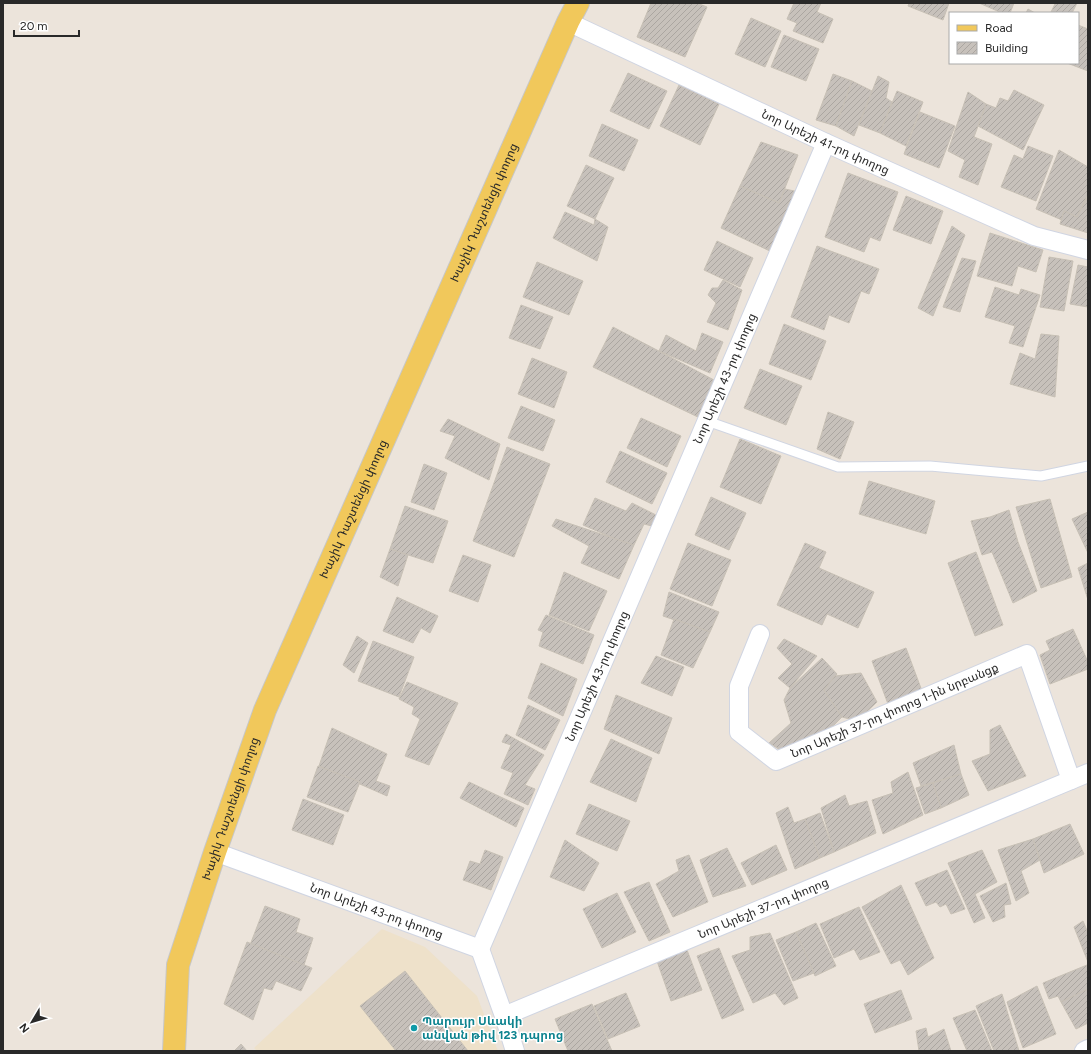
<svg xmlns="http://www.w3.org/2000/svg" width="1091" height="1054" font-family="Figtree,'Noto Sans Armenian',sans-serif">
<defs>
<pattern id="building-hatch" width="6" height="6" patternUnits="userSpaceOnUse"><rect width="6" height="6" fill="#c7c1bb"/><path d="M-1 1l2-2M0 6l6-6M5 7l2-2" fill="none" stroke="#aba6a1"/></pattern>
</defs>
<rect width="100%" height="100%" fill="#ece4db"/>
<path fill="#eee1ca" d="M382,929L425,947L477,996L498,1051H257L254,1048Z"/>
<g fill="url(#building-hatch)" stroke="#c7c0b5">
<path d="M651,3H697L707,7L685,57L637,37Z"/>
<path d="M794,3H821L817,12L833,19L823,43L793,31L797,23L787,19Z"/>
<path d="M909,3H949L943,20L908,6Z"/>
<path d="M979,3H1014L1010,13H1002Z"/>
<path d="M1052,3H1077L1072,13L1051,12L1055,4Z"/>
<path d="M1028,9L1035,13H1026Z"/>
<path d="M751,18L781,31L765,67L735,54Z"/>
<path d="M1078,25L1088,29V71L1067,63H1078Z"/>
<path d="M784,35L819,49L806,81L771,67Z"/>
<path d="M628,73L667,91L649,129L610,111Z"/>
<path d="M833,74L852,81L836,126L816,120Z"/>
<path d="M878,76L889,82L886,98L892,102L880,133L859,125Z"/>
<path d="M852,81L872,91L854,136L836,126Z"/>
<path d="M679,85L719,104L700,145L660,126Z"/>
<path d="M1014,90L1044,105L1023,150L978,126L986,104L996,108L1000,98L1008,101Z"/>
<path d="M897,91L923,102L906,146L880,133Z"/>
<path d="M968,92L986,104L974,137L992,144L978,185L959,177L965,160L948,151Z"/>
<path d="M920,112L955,126L939,168L904,154Z"/>
<path d="M602,124L638,140L624,171L589,156Z"/>
<path d="M761,142L798,155L779,203L740,186Z"/>
<path d="M1028,146L1053,156L1036,201L1001,187L1014,155L1023,159Z"/>
<path d="M1059,150L1088,167V194L1077,217L1064,211L1062,220L1036,209Z"/>
<path d="M586,165L614,178L595,219L567,206Z"/>
<path d="M848,173L898,192L880,241L870,237L864,252L825,237Z"/>
<path d="M740,186L779,203L785,189L799,192L772,252L721,228Z"/>
<path d="M906,196L943,211L931,244L893,230Z"/>
<path d="M1088,196V233L1060,224L1064,211L1077,217Z"/>
<path d="M565,212L594,225L595,219L608,227L597,261L553,238Z"/>
<path d="M952,226L965,235L933,316L918,308Z"/>
<path d="M990,233L1043,250L1036,272L1018,266L1012,286L977,276Z"/>
<path d="M717,241L753,258L740,287L704,270Z"/>
<path d="M817,246L879,269L869,294L861,291L849,323L829,315L824,330L791,317Z"/>
<path d="M1049,257L1073,261L1064,311L1040,307Z"/>
<path d="M962,258L976,261L960,312L943,307Z"/>
<path d="M537,262L583,281L569,315L523,297Z"/>
<path d="M1078,265L1088,267V307L1070,304Z"/>
<path d="M723,280L742,290L728,330L707,322L716,303L708,295L712,288H718Z"/>
<path d="M995,287L1019,295L1021,289L1040,295L1023,347L1009,343L1015,326L985,317Z"/>
<path d="M521,305L553,317L540,349L509,338Z"/>
<path d="M784,324L826,341L811,380L769,364Z"/>
<path d="M613,327L714,380L700,418L593,367Z"/>
<path d="M702,333L723,342L710,373L659,351L666,335L696,351Z"/>
<path d="M1041,334L1059,336L1055,397L1010,384L1020,353L1035,359Z"/>
<path d="M532,358L567,372L554,408L518,394Z"/>
<path d="M760,369L802,386L786,425L744,408Z"/>
<path d="M521,406L555,420L543,451L508,438Z"/>
<path d="M828,412L854,422L840,459L817,449Z"/>
<path d="M641,418L681,436L667,467L627,448Z"/>
<path d="M448,419L500,444L489,480L445,458L455,436L440,431Z"/>
<path d="M740,439L781,456L761,504L720,487Z"/>
<path d="M507,447L550,464L514,557L473,541Z"/>
<path d="M620,451L667,473L652,504L606,482Z"/>
<path d="M424,464L447,473L434,510L411,502Z"/>
<path d="M869,481L935,501L926,534L859,514Z"/>
<path d="M711,497L746,513L729,550L695,535Z"/>
<path d="M595,498L626,511L632,503L656,515L652,526L644,524L634,545L620,541L583,525Z"/>
<path d="M1050,499L1072,577L1041,588L1016,507Z"/>
<path d="M405,506L448,521L433,563L390,549Z"/>
<path d="M1009,510L1018,542L1037,591L1013,603L992,552L982,555L971,521L990,517Z"/>
<path d="M1088,512V553L1072,519Z"/>
<path d="M556,519L634,545L619,579L581,563L589,546L552,526Z"/>
<path d="M688,543L731,560L712,606L670,589Z"/>
<path d="M805,543L826,552L819,568L874,592L858,628L827,614L822,625L777,605Z"/>
<path d="M390,549L408,555L398,586L380,577Z"/>
<path d="M976,552L1003,625L975,636L948,563Z"/>
<path d="M463,555L491,565L478,602L449,591Z"/>
<path d="M1088,563V600L1078,568Z"/>
<path d="M564,572L607,591L589,631L549,615Z"/>
<path d="M669,592L719,612L710,632L663,616Z"/>
<path d="M397,597L438,616L430,633L421,628L413,643L383,631Z"/>
<path d="M546,615L594,635L583,664L539,646L543,632L538,630Z"/>
<path d="M674,619L710,632L693,668L661,655Z"/>
<path d="M1073,629L1088,662V669L1050,684L1040,655L1050,650L1046,641Z"/>
<path d="M357,636L368,643L354,673L343,665Z"/>
<path d="M784,639L817,656L790,688L778,678L792,664L777,648Z"/>
<path d="M373,641L414,657L399,697L358,681Z"/>
<path d="M906,648L922,691L888,704L872,661Z"/>
<path d="M656,656L684,667L672,696L641,683Z"/>
<path d="M822,658L837,674L824,690L842,717L822,737L782,751L769,743L791,723L784,700L790,688Z"/>
<path d="M541,663L577,679L563,716L528,698Z"/>
<path d="M861,673L877,702L857,721L842,717L824,690L835,676Z"/>
<path d="M407,682L458,703L429,765L405,756L420,719L412,714L414,707L399,699Z"/>
<path d="M616,695L672,718L659,754L604,729Z"/>
<path d="M528,705L560,720L545,750L516,735Z"/>
<path d="M1000,725L1026,776L988,791L972,761L990,754V730Z"/>
<path d="M332,728L387,754L376,781L390,786L387,796L319,766Z"/>
<path d="M506,734L544,755L525,785L535,789L528,805L504,794L513,773L501,768L511,745L502,742Z"/>
<path d="M611,739L652,758L636,802L590,782Z"/>
<path d="M954,745L961,774L921,786L913,763Z"/>
<path d="M318,766L360,782L348,812L307,797Z"/>
<path d="M908,772L923,815L883,834L872,800L893,793L891,782Z"/>
<path d="M961,774L969,795L941,808L933,783Z"/>
<path d="M469,782L524,808L516,827L460,798Z"/>
<path d="M933,783L941,808L925,814L916,788Z"/>
<path d="M845,795L849,806L867,801L876,833L834,852L821,808Z"/>
<path d="M303,799L344,815L333,845L292,830Z"/>
<path d="M589,804L630,821L617,851L576,834Z"/>
<path d="M788,807L794,823L805,819L820,858L795,869L776,813Z"/>
<path d="M820,813L834,852L820,858L805,819Z"/>
<path d="M1070,824L1084,854L1044,873L1033,839Z"/>
<path d="M1033,839L1040,860L1021,871L1029,893L1016,901L998,850Z"/>
<path d="M565,840L599,863L584,891L550,877Z"/>
<path d="M776,845L787,870L752,885L741,863Z"/>
<path d="M727,848L746,886L713,897L700,860Z"/>
<path d="M485,850L503,857L491,890L463,880L470,861L480,864Z"/>
<path d="M982,850L997,882L975,894L985,918L974,923L948,863Z"/>
<path d="M689,855L708,902L673,917L656,884L679,871L676,860Z"/>
<path d="M947,870L965,909L951,914L946,904L940,907L936,902L926,906L915,883Z"/>
<path d="M649,882L670,932L649,941L624,892Z"/>
<path d="M1006,883L1011,904L1004,905L1005,917L993,922L980,896Z"/>
<path d="M901,885L934,958L908,975L900,960L891,964L862,907Z"/>
<path d="M617,893L636,932L602,948L583,909Z"/>
<path d="M265,906L300,919L296,932L313,938L304,965L250,945Z"/>
<path d="M859,907L880,952L860,960L854,949L834,958L820,924Z"/>
<path d="M1083,921L1088,933V962L1074,927Z"/>
<path d="M816,923L836,966L815,976L796,932Z"/>
<path d="M796,932L814,973L793,981L776,940Z"/>
<path d="M770,933L798,998L784,1005L775,993L753,1003L732,956L750,950V937Z"/>
<path d="M247,942L312,968L301,991L276,981L272,990L264,988L253,1020L224,1004Z"/>
<path d="M719,948L744,1010L722,1019L697,956Z"/>
<path d="M687,950L702,990L671,1001L657,961Z"/>
<path d="M1087,965L1088,972V989L1061,1002L1058,996L1049,999L1043,983Z"/>
<path d="M405,971L468,1051H396L360,1006Z"/>
<path d="M1037,986L1056,1034L1023,1048L1007,1002Z"/>
<path d="M1088,989V1023L1076,1029L1061,1002Z"/>
<path d="M901,990L912,1019L875,1033L864,1004Z"/>
<path d="M626,993L640,1026L608,1039L594,1006Z"/>
<path d="M1002,994L1019,1051H994L976,1006Z"/>
<path d="M592,1004L612,1051H568L555,1019Z"/>
<path d="M975,1010L992,1051H967L953,1018Z"/>
<path d="M926,1028L928,1037L944,1029L951,1051H919L916,1031Z"/>
<path d="M241,1044L247,1051H234Z"/>
</g>
<g fill="none" stroke-linecap="round" stroke-linejoin="round">
<defs>
<path id="lane" d="M707,421L838,467L930,466L1041,476L1088,466"/>
<g id="street">
<path id="s1" d="M568,22L826,143L1034,236L1088,250"/>
<path id="s2" d="M760,634L739,686V732L776,761L1027,654L1071,780"/>
<path id="s3" d="M215,852L480,949L826,143"/>
<path id="s4" d="M480,949L504,1016L1088,773"/>
<path d="M504,1016L515,1051"/>
<path d="M1084,1051L1088,1049"/>
</g>
<g id="primary">
<path id="s5" d="M174,1051L178,965L215,852L265,710L568,22L578,3"/>
</g>
</defs>
<use href="#lane" stroke="#d0d5e2" stroke-width="11"/>
<use href="#street" stroke="#d0d5e2" stroke-width="20"/>
<use href="#primary" stroke="#c7c7c7" stroke-width="24"/>
<use href="#lane" stroke="#fff" stroke-width="9"/>
<use href="#street" stroke="#fff" stroke-width="18"/>
<use href="#primary" stroke="#f1c85b" stroke-width="22"/>
</g>
<circle fill="#0f9aa8" stroke="#fff" stroke-width="1.5" cx="414" cy="1028" r="4"/>
<g text-anchor="middle" stroke-width="3" stroke-linejoin="round" paint-order="stroke">
<g font-size="12" fill="#292929" stroke="#fff">
<text dy="4" stroke="none"><textPath href="#s1" startOffset="284">Նոր Արեշի 41-րդ փողոց</textPath></text>
<text dy="4" stroke="none"><textPath href="#s5" startOffset="899">Խաչիկ Դաշտենցի փողոց</textPath></text>
<text dy="4" stroke="none"><textPath href="#s3" startOffset="903">Նոր Արեշի 43-րդ փողոց</textPath></text>
<text dy="4" stroke="none"><textPath href="#s5" startOffset="575">Խաչիկ Դաշտենցի փողոց</textPath></text>
<text dy="4" stroke="none"><textPath href="#s3" startOffset="579">Նոր Արեշի 43-րդ փողոց</textPath></text>
<text dy="4" stroke="none"><textPath href="#s2" startOffset="278">Նոր Արեշի 37-րդ փողոց 1-ին նրբանցք</textPath></text>
<text dy="4" stroke="none"><textPath href="#s5" startOffset="251">Խաչիկ Դաշտենցի փողոց</textPath></text>
<text dy="4" stroke="none"><textPath href="#s4" startOffset="352">Նոր Արեշի 37-րդ փողոց</textPath></text>
<text dy="4" stroke="none"><textPath href="#s3" startOffset="172">Նոր Արեշի 43-րդ փողոց</textPath></text>
</g>
<g font-size="12" font-weight="bold" fill="#0d838f" stroke="#fff" text-anchor="start">
<text x="422" y="1025">Պարույր Սևակի<tspan x="422" dy="14">անվան թիվ 123 դպրոց</tspan></text>
</g>
</g>
<rect width="1091" height="1054" fill="none" stroke="#292929" stroke-width="8"/>
<rect x="949" y="12" width="130" height="52" fill="#ffffff" stroke="#a9a9a9"/>
<rect x="957" y="25" width="20" height="6" fill="#f1c85b" stroke="#a9a9a9"/>
<text x="985" y="32" font-size="12" fill="#292929">Road</text>
<rect x="957" y="42" width="20" height="12" fill="url(#building-hatch)" stroke="#a9a9a9"/>
<text x="985" y="52" font-size="12" fill="#292929">Building</text>
<g transform="translate(32 1022) rotate(232)" stroke="#ffffff" stroke-width="3" paint-order="stroke">
<path d="M0-3L7 15L0 10L-7 15Z" fill="#292929"/>
<text y="-6" font-size="11" font-weight="bold" text-anchor="middle" fill="#292929">N</text>
</g>
<path d="M14 30v6h65v-6" fill="none" stroke="#292929" stroke-width="2"/>
<text x="20" y="30" font-size="12" fill="#292929" stroke="#ffffff" stroke-width="3" paint-order="stroke">20 m</text>
</svg>
